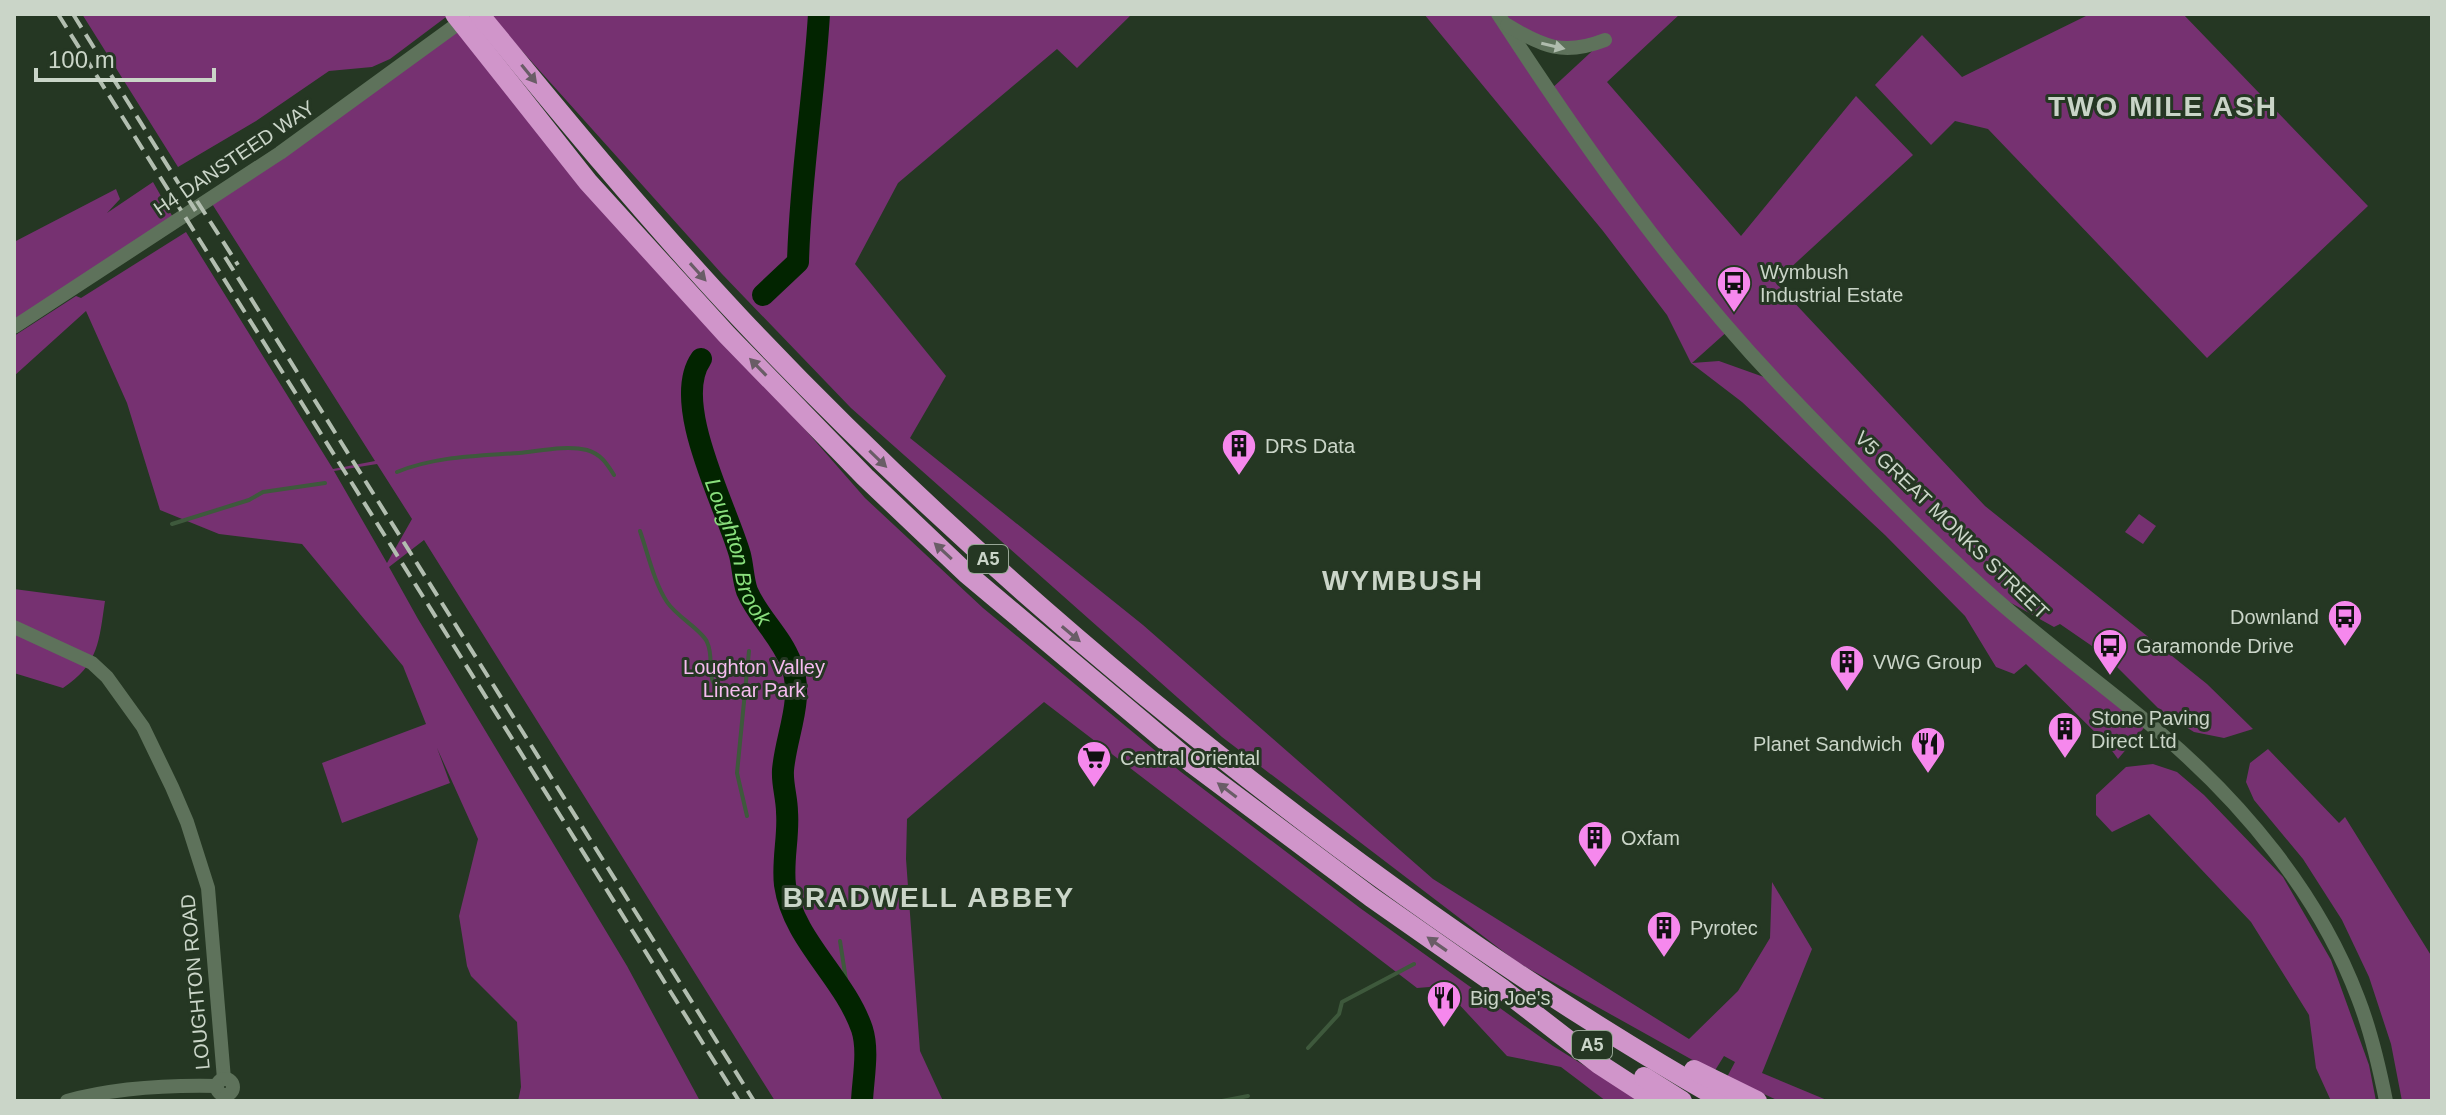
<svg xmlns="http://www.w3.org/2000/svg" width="2446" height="1115" font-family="Arial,sans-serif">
<rect width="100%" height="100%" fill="#253723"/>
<g fill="#763171" fill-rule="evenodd">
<path d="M82,14H444L446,17L390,59L372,67L329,71L256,121L178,167Z"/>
<path d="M489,14H1132L1077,68L1057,49L898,183L855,264L946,376L910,438L1143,625L1433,879L1689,1039L1738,991L1770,938L1772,882L1812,949L1762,1073L1829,1101H1779L1727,1077L1735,1062L1724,1056L1714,1072L1517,962L1222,737L851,408L722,274Z"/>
<path d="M1424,14H1680L1607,82L1741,236L1856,96L1913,155L1775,282L1985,506L2207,684L2253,729L2224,738L2194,732L2162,712L2105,655L2060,624L2054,627L1986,589L2148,723L2118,759L2107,744L2026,664L2014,674L1996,667L1965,616L1885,535L1742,402L1691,363L1667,315L1603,231ZM1506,24L1534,41L1583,48L1603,41L1549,91ZM1730,329L1775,381L1719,361L1692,363Z"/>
<path d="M2090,14H2183L2368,206L2207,358L1988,129L1955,121L1931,145L1875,85L1922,35L1962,77Z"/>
<path d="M453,27L865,498L983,608L1181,772L1360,908L1553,1046L1641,1101H1606L1561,1067L1507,1056L1442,986L1417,988L1044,702L907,819L906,859L920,1051L943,1101H775L424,540L389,567L418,619L627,966L700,1101H518L521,1087L517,1022L471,976L467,966L459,916L478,839L437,748L450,783L342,823L322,763L426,724L403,666L302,544L219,534L160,510L127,403L86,311L14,376V336L76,296L81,298L186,232L333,469L375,461L209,199ZM377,464L412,519L387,563L334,471Z"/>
<path d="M153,182L175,221L14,327V242L116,189L120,199L107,213Z"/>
<path d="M2139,514L2156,526L2143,544L2125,532Z"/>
<path d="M14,589L105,601C99,641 99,664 63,688L14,673Z"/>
<path d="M2268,749L2339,823L2345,817L2432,957V1101H2402L2391,1044L2369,977L2342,920L2303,859L2254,800L2246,782L2250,763Z"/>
<path d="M2153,764L2177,772L2204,795L2283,877L2331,960L2369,1065L2376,1101H2331L2316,1068L2309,1015L2251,922L2149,814L2112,832L2096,815V795L2126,767Z"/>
</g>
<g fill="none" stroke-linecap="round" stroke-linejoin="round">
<g stroke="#3e593c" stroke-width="4">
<path d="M397,472C436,456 478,456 519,453C540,451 566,445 587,450C601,454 607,464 614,475"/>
<path d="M172,524L249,500L263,492L325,483"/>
<path d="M640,531C648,554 654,582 667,602C677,617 702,630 707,642C715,659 705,675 718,690"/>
<path d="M747,816L737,773L749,651"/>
<path d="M840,941L850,1006"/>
<path d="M1308,1048L1339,1014L1342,1002L1414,964"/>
<path d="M1222,1101L1248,1096"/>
</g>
<g stroke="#022400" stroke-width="22">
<path d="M763,295L798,262C800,179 814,97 819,14"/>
<path id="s1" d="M701,359C670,403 727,508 740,555C743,567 743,580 747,591C758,617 781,636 791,663C805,699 786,734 783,770C782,784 787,798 787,812C789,836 782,861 785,885C793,940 844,977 862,1029C869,1051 863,1078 862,1101"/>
</g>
<g stroke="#5e725b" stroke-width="14">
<path d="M1498,14C1582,143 1673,272 1779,384C1844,452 1911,522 1981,586C2038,638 2100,682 2158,731C2242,802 2319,894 2358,998C2371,1031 2379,1066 2386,1101"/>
<path d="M1507,25C1543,47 1564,56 1605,40"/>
<path d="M14,327L280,153L467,17"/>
<path d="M14,627L92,663L107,677L143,727L172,787L187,822L208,888L224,1079"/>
<circle cx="225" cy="1087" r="8"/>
<path d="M67,1101C114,1088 168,1085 217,1086"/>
</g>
<g stroke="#d095ca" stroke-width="20">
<path d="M455,14L588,182L727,335L865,477L966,573L1193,764L1371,897L1501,988L1599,1064L1656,1101"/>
<path d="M479,14C564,118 649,221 740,318C866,452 1002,577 1143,694C1325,844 1518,984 1724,1101"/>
<path d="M1694,1070L1757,1101"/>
<path d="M1644,1077L1682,1101"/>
</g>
<g stroke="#b2beb0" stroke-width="4" stroke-dasharray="16 8" stroke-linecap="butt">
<path d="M58,14L739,1101"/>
<path d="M73,14L197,213"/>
<path d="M197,201L238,265"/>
<path d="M225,257L754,1101"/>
</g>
</g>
<defs><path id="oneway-solid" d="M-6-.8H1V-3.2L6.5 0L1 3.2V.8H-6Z" transform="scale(2)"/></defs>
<use fill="#afbcad" href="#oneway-solid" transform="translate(1553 46) rotate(13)"/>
<g fill="#695d66">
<use href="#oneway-solid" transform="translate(529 74) rotate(51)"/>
<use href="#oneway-solid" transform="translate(698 272) rotate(48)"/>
<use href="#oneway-solid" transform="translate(758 367) rotate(-134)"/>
<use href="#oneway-solid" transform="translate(878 459) rotate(44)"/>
<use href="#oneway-solid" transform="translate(943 551) rotate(-137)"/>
<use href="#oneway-solid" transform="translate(1071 634) rotate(40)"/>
<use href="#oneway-solid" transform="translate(1227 790) rotate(-143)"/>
<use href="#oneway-solid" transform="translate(1437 944) rotate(-145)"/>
</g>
<defs>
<symbol id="bus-pin" viewBox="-11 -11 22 30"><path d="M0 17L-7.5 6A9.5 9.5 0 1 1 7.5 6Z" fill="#f688ed" stroke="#253723"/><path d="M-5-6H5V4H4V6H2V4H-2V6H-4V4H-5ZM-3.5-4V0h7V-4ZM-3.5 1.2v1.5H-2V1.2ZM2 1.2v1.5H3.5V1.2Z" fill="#111"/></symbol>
<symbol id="building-pin" viewBox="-11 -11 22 30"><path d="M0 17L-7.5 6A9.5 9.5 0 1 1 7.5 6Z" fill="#f688ed" stroke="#253723"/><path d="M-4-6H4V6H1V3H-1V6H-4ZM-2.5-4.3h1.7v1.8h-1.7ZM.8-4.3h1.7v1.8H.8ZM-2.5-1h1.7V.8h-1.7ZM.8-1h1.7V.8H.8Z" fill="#111"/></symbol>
<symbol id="restaurant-pin" viewBox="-11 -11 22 30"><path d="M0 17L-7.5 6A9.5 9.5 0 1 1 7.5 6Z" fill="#f688ed" stroke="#253723"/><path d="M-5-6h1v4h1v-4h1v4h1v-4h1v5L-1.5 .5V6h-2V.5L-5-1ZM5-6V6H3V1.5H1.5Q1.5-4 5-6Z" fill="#111"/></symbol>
<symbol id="supermarket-pin" viewBox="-11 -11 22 30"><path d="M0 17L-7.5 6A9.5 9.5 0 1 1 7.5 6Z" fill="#f688ed" stroke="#253723"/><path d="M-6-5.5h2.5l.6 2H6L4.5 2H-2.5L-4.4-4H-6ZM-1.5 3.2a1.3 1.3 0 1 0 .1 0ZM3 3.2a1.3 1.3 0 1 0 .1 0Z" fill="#111"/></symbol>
</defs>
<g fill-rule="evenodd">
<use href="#bus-pin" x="1714" y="263" width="40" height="54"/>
<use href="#building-pin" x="1219" y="426" width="40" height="54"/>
<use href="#bus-pin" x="2325" y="597" width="40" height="54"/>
<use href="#bus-pin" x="2090" y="626" width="40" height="54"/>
<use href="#building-pin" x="1827" y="642" width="40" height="54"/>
<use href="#building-pin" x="2045" y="709" width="40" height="54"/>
<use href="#restaurant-pin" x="1908" y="724" width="40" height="54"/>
<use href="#supermarket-pin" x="1074" y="738" width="40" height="54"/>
<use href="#building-pin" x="1575" y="818" width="40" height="54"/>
<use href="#building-pin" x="1644" y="908" width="40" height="54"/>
<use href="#restaurant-pin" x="1424" y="978" width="40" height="54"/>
</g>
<g text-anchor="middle" stroke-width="6" stroke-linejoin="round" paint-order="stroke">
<g fill="#253723" stroke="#98a696" stroke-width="2">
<rect x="968" y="545" width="40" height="28" rx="6"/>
<rect x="1572" y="1031" width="40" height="28" rx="6"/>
</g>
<g font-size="18" font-weight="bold" fill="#cad5c8">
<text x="988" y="565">A5</text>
<text x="1592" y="1051">A5</text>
</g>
<g font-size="20" fill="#cad5c8" stroke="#253723">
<text transform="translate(234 158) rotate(-34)" y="7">H4 DANSTEED WAY</text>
<text transform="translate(1952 525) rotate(44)" y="7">V5 GREAT MONKS STREET</text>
<text transform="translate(195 982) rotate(-95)" y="7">LOUGHTON ROAD</text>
</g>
<g font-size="20" fill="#cad5c8" stroke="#253723" text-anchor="start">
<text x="1760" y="279">Wymbush<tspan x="1760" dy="23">Industrial Estate</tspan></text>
<text x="1265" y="453">DRS Data</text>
<text x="2319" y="624" text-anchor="end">Downland</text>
<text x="2136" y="653">Garamonde Drive</text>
<text x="1873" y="669">VWG Group</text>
<text x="2091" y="725">Stone Paving<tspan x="2091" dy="23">Direct Ltd</tspan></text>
<text x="1902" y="751" text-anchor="end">Planet Sandwich</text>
<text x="1120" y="765">Central Oriental</text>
<text x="1621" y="845">Oxfam</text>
<text x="1690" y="935">Pyrotec</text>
<text x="1470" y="1005">Big Joe's</text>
</g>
<g font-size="20" fill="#f6bcf0" stroke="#253723">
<text x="754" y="674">Loughton Valley<tspan x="754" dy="23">Linear Park</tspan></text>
</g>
<g font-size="22" font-style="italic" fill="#89df7c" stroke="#253723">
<text dy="8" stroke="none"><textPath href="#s1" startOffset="202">Loughton Brook</textPath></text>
</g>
<g font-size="28" font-weight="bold" letter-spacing="2" fill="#cad5c8" stroke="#253723">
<text x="2163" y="116">TWO MILE ASH</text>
<text x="1403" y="590">WYMBUSH</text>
<text x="929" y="907">BRADWELL ABBEY</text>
</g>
</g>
<rect width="2446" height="1115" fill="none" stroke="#cad5c8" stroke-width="32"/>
<path d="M36 68v12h178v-12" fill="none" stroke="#cad5c8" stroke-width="4"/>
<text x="48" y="68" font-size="24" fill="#cad5c8" stroke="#253723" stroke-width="6" paint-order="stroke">100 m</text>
</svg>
